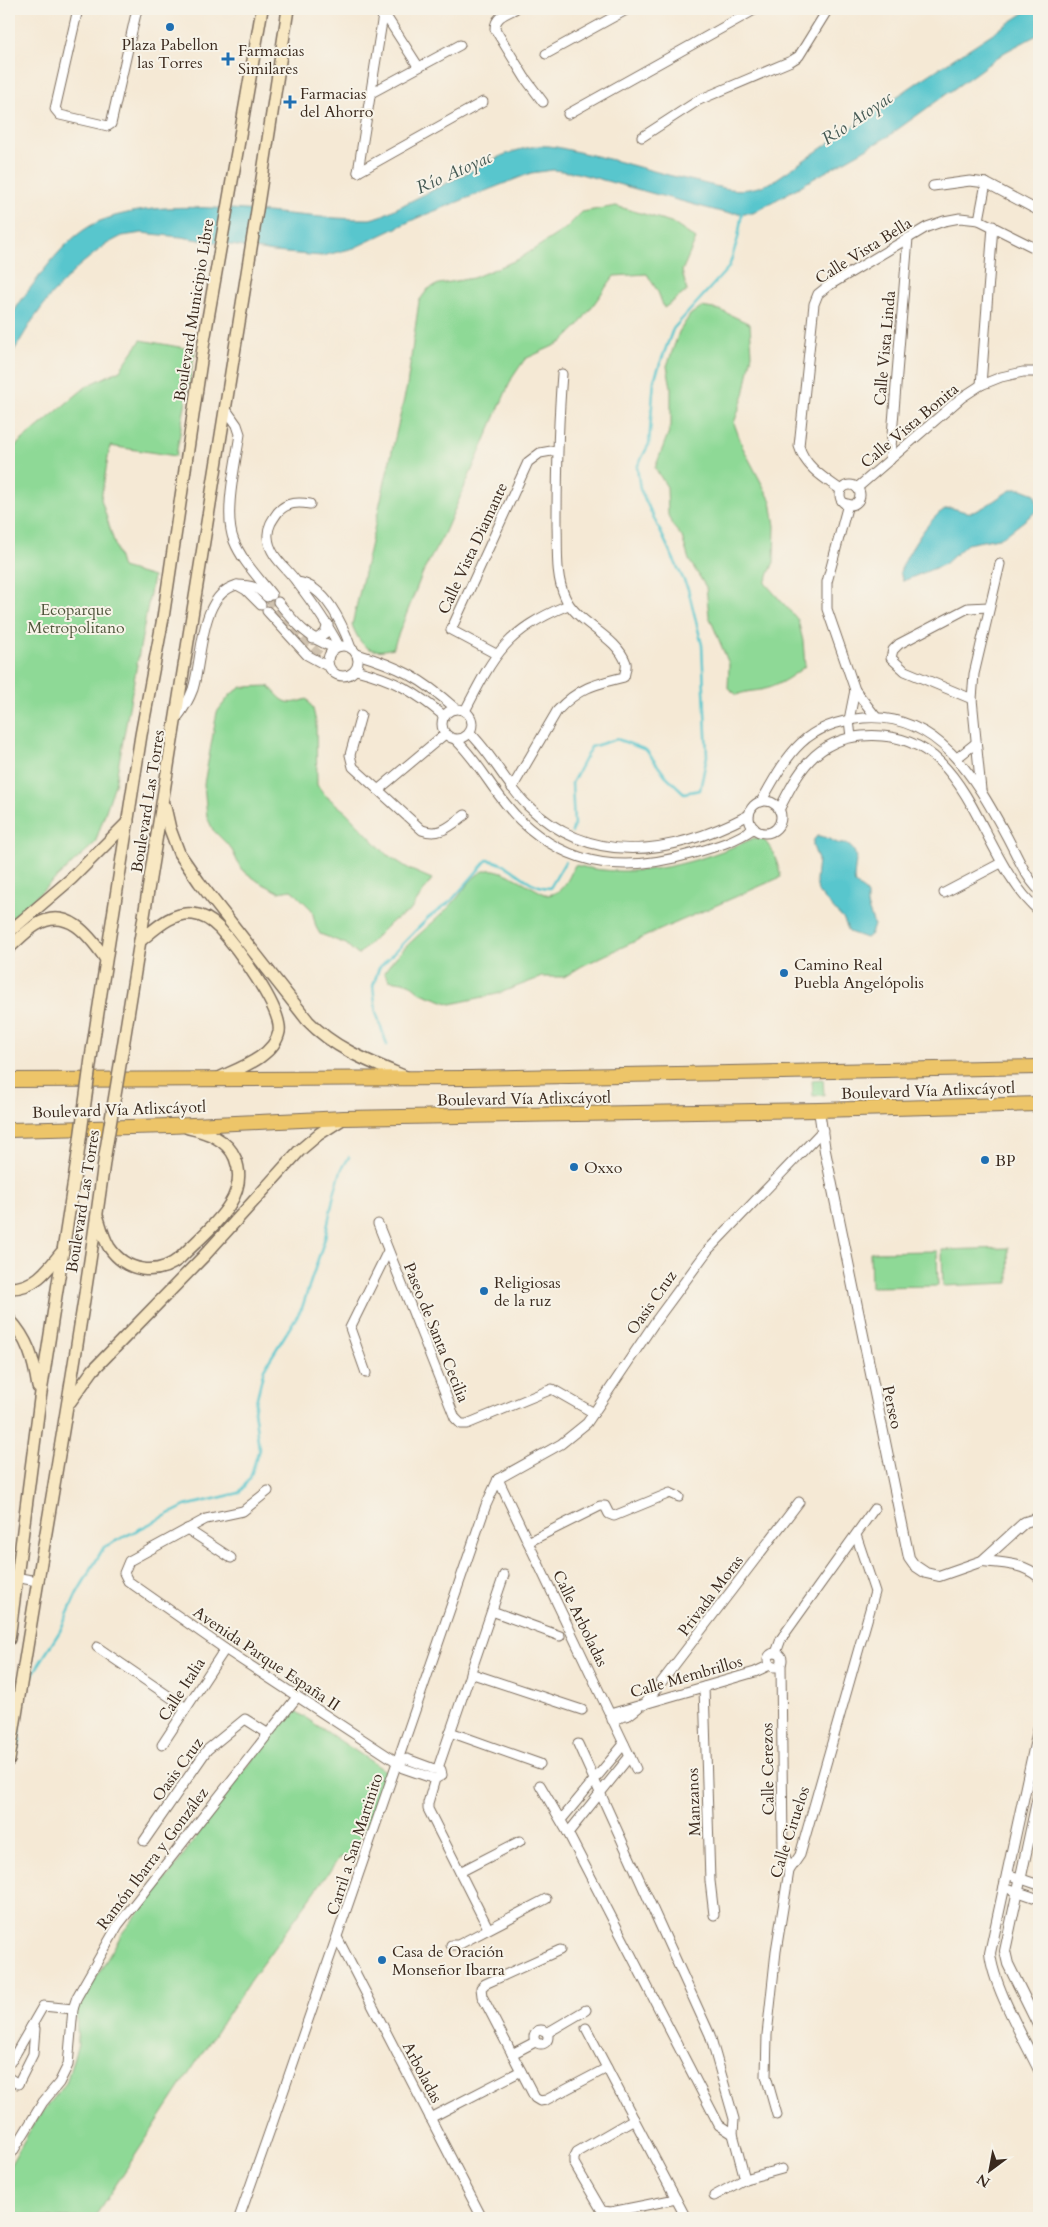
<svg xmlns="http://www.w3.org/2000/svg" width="1048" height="2227" font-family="Cardo,serif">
<rect width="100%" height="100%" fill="#f7f3e8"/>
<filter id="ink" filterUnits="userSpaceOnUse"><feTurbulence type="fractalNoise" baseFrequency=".02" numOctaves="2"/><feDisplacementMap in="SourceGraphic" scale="10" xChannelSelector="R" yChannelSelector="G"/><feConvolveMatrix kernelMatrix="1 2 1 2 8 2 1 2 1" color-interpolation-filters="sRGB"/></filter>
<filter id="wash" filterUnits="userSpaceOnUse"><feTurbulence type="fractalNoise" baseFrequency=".0096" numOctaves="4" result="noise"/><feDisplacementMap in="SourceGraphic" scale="20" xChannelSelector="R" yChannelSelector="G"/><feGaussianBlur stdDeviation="1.12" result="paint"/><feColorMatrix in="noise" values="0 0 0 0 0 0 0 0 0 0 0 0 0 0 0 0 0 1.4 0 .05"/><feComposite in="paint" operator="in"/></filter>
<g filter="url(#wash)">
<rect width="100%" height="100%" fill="#f5e9d5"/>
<g fill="#8ed996" stroke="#64825a">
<path d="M616,206L671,222L696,239L682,271L687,291L664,308L658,292L647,274L614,276L578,326L562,342L525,359L512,378L444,534L423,572L393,648C369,655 361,647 352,625L407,386L419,301L428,289L439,284L473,278L519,259L565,229L582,212Z"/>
<path d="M701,307L720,310L750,324L752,354L744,395L734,423L743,448L771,501L775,526L774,562L765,583L798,620L803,641L805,666C794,675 781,684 768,688C757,692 747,690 737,695L728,688L729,664L709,616L706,587L689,560L682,537L672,525L668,515L667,487L655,468L671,426V387L667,366L679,332L690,315Z"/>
<path d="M141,340L195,350L176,456L110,446L101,499L122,568L153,577L115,784L95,843L9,921V451L87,386L120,370Z"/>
<path d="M269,686C283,701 285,707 307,699L313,709L316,722L317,785L325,795L347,813L386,854L411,870L432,879L410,911L391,922L358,955L346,944L320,934L316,927L312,910L296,894L291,890L279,892L259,882L241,869L231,848L213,830L207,817L204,784L217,712L231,694L242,687Z"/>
<path d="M754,838L763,839C774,850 777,862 781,877L646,936L582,966L564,977H542L497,994L451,1004L421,993L409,983L389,980L384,972C403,945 430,927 452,904C463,893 472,873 488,870C502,867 533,889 547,895C564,893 568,879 575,865C636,881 698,863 754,838Z"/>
<path d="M823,1079L824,1095L813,1096L812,1080Z"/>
<path d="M1008,1248L1009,1283L943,1286L942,1250Z"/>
<path d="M937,1251L938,1286L871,1287L870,1252Z"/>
<path d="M294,1710L387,1772L352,1861L340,1857L251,1979L94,2218H9V2167L36,2120L66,2083L78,2044L76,2012L123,1932L172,1871L244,1770Z"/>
</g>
<g fill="#59c6cd" stroke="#4a7876">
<path d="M1030,9H1039V34L1005,52L887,137L753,213H725L577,173L553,170L531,173L417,218L354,248L322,256L274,252L181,237L142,233L122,236L105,245L79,266L51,295L32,321L9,359C9,348 7,335 9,325C11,311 33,285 41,274C56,254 76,231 100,221C177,191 287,220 370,219L381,216L501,156C517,150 532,145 549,146C560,147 572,151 583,153C622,161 659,174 698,182C728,189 742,195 772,182L921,80Z"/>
<path d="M1013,489H1022L1035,494L1038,510L1003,537L967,544L945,564L903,581L900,572C905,557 933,510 949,508C959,508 965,515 976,511C988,506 1001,495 1013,489Z"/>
<path d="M817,836C829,836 834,845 846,844C864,853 851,870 855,884L864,890L867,895V905L874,925L871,934L866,938L849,932L844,920L818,892L816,880L818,860L813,846V841Z"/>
</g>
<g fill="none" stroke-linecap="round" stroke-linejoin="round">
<g stroke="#59c6cd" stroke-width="2.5">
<path d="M572,832L574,825L572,783L591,747L617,739L646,750L665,775L684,793L700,790L707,756L702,645L688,589L640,489L637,467L649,444L654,380L673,329L729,267L738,238L742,212"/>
<path d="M387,1045L376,1012L373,986L379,968L428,918L451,901L487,860C515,863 522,886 550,888L565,862"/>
<path d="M26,1685L60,1631L77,1593L104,1547L185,1506L239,1493L250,1478L259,1449L254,1410L264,1369L302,1308L325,1238L334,1194L341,1171L349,1157"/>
<path d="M15,1756L20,1740L19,1727"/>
<path d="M9,1789L13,1761"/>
</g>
</g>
</g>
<g filter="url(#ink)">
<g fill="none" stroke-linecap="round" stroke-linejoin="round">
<path stroke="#d0c3b0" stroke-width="9" stroke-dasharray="9 4.5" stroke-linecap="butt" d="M268,598L311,647L328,663"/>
<defs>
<g id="minor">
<path d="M78,9L55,109L60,115L108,126L111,124L137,9"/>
<path d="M391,9L384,13L418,66"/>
<path d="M515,9C505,14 495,17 495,29L525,78L543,102"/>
<path d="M546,54L628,9"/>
<path d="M371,93L460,45"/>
<path d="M568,114L756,9"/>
<path d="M642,137L699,100L791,61L799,56L828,9"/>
<path d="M358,172L384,9"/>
<path d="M358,172L483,102"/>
<path d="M933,186L970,181L986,183L1039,211"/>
<path d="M979,220L986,183"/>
<path d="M981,385L993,226"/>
<path d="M225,408L237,425L240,434C236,462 223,515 234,541C242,561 259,578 272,595"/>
<path d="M890,460L908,238"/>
<circle cx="850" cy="495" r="10"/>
<path d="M857,488L961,398L981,385L1001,377L1023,372H1039"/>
<path d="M841,490C824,478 805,467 799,446L814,304L818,294L828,286L927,227L944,221L960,218L979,220L1039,250"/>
<path d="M310,504C298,502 287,502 278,512C273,519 267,527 268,537C269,556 286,567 296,581C312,602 327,623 339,646"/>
<path d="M848,504L827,582V609L855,690L876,717"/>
<path d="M297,582C326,586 342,623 351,648"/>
<path d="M237,585C251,585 258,587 267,597"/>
<path d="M278,602C296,624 308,639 335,648"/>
<path d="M267,611L307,655L329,667"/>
<path d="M313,639L318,638L325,633L328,624"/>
<circle cx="343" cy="661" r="15"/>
<path d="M357,654C400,667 421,678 455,708"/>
<path d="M496,654L451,630L528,462L540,453L557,450"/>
<path d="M356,670C395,680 414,691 444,716"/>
<path d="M972,699L905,671L891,658L893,650L899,644L968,608L989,607"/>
<circle cx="457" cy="724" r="15"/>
<path d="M465,711C495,653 506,631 568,605"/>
<path d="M361,715L350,755L353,767L422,830C440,837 451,825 465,815"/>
<path d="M176,719C183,710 189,700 193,689C203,658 199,595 237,585L246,590L261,605"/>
<path d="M470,733C492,754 505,783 527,805C593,869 674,854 749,815"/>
<path d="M851,737L849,720L855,690"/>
<path d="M456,740C481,764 495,796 520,820C572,870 629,872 694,853C715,847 736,841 754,828"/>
<path d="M957,758L976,743"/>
<path d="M512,788L557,711C578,688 595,684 624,677C625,673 627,667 626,663C617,636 576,623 565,597C555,575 558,549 557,525C557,474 558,424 562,374"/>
<path d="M378,790L445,734"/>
<path d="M981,790L972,699L974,674L1000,564"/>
<circle cx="765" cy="817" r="16"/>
<path d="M761,802C788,754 803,724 863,718C938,712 975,778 1006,835C1016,853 1024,875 1039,890"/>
<path d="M779,810C798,772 815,740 862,736C973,727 974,854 1039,911"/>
<path d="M944,893L1001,863"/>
<path d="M378,1224L455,1418L461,1424H467L552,1389L594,1413"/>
<path d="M366,1373L350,1328L388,1251"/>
<path d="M498,1479L561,1444L587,1423L655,1322L708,1250L823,1130"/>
<path d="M498,1479L636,1769"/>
<path d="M268,1491L243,1511L206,1519L129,1561L124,1573L128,1581L225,1649L397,1762L403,1768L432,1778"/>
<path d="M187,1529L231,1558"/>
<path d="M528,1542L600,1506H605L609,1514L614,1516L670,1493L679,1497"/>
<path d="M9,1576L37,1581"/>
<path d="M492,1611L560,1636"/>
<path d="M97,1647L186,1708"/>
<circle cx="775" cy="1660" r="7"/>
<path d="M776,1653L781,1639L874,1509"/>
<path d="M781,1665L783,1847L789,1871"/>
<path d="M470,1673L582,1710"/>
<path d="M704,1687L710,1881L714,1915"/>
<path d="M644,1705L799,1502"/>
<path d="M610,1714L755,1672L770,1665"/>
<path d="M612,1720L629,1715L638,1708"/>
<path d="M450,1732L540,1764"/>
<path d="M578,1744L710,2035L734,2119L733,2134L745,2179"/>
<path d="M162,1745L225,1649"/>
<path d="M397,1762L407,1759L434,1769"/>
<path d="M438,1768L504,1575"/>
<path d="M433,1769L441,1770L442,1775L435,1779L428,1803V1809L488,1928"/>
<path d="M540,1785L568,1833L719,2125L733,2134"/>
<path d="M561,1820L624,1744"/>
<path d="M568,1833L630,1756"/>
<path d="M144,1841L207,1750L245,1719L267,1733"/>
<path d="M460,1872L520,1841"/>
<path d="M1007,1874L1039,1885"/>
<path d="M1004,1887L1039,1899"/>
<path d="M338,1939L482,2218"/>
<path d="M451,1945H458L546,1899"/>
<path d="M560,1950L485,1984L481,1988L482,1996L535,2098L540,2101L546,2100L607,2068"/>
<path d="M586,2028L686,2218"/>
<circle cx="541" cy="2037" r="7"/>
<path d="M547,2033L586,2010"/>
<path d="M512,2054L535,2042"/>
<path d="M9,2058L12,2060L43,2006L73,2009"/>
<path d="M9,2078L18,2084L33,2054L35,2029L31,2027"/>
<path d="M777,2115L766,2076L767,2035L776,1951L789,1871L800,1855L875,1592L856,1535"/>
<path d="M430,2118L521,2071"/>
<path d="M634,2119L577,2152L574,2158V2163L602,2211L611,2212L676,2199"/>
<path d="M9,2158L43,2102L59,2083L68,2065L73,2009L77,1997L118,1925L297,1697"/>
<path d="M714,2196L745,2179L782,2169"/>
<path d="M239,2218C323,1981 404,1743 486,1505L498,1479"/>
</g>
<g id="tertiary">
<path d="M819,1110L825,1151L909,1558L914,1565L926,1573L939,1576L982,1561L1025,1522L1039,1518"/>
<path d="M982,1561C1003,1563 1023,1563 1039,1577"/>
<path d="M1039,1726L990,1953C993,1986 1024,2039 1039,2070"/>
<path d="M1039,1792L1005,1951L1008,1964L1039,2027"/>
</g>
<g id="secondary">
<path d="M165,807L170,829L179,853L199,882L308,1021C335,1049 370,1062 406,1077"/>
<path d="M9,932L71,879L128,822"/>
<path d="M140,941C155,929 173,911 193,914C203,915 212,921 219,928C235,945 283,1009 279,1032C274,1057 237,1069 217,1079"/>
<path d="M9,948C18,940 26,931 36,925C67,906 89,935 105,958"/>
<path d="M92,1051L141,735L163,618L204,341L262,9"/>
<path d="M122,1053L259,198L288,9"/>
<path d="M98,1218C101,1228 104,1239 109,1247C126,1272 157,1277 180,1258C206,1231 252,1199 235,1158C227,1139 206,1132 188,1128"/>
<path d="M9,1288C33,1289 47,1271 61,1253"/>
<path d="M9,1319C28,1339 34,1360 38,1387"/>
<path d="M70,1402L93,1370L203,1257L299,1151L319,1134L344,1118"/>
<path d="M9,1639L40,1399L78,1154"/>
<path d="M9,1760C40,1558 78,1358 105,1155"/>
</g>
<g id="primary">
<path d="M9,1080L469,1078L1039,1067"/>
<path d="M9,1130L171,1126L344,1118L819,1110L1039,1104"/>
</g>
</defs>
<use href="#minor" stroke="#7c6d5e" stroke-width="11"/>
<use href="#tertiary" stroke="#7c6d5e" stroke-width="12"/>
<use href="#secondary" stroke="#7c6d5e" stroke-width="14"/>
<use href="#primary" stroke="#7c6d5e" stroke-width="16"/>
<use href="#minor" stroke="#fff" stroke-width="9"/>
<use href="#tertiary" stroke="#fff" stroke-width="10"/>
<use href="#secondary" stroke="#f8e8c3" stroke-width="11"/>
<use href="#primary" stroke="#edc569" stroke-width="14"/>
<defs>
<g id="secondary-bridge">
<path d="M78,1154L92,1051"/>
<path d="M105,1155L122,1053"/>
</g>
</defs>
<use href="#secondary-bridge" stroke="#7c6d5e" stroke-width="14" stroke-linecap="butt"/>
<use href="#secondary-bridge" stroke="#f8e8c3" stroke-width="11"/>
</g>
</g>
<g fill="#1f6fb2" stroke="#f7f3e8" stroke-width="2">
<circle cx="170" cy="27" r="5"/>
<path d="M225.5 51.5h5v5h5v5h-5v5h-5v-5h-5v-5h5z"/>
<path d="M287.5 94.5h5v5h5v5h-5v5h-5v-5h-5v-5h5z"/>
<circle cx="784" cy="973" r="5"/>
<circle cx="985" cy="1160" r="5"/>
<circle cx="574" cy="1167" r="5"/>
<circle cx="484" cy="1291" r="5"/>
<circle cx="382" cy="1960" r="5"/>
</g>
<g text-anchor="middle" stroke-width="4" stroke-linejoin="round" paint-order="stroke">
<g font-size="16" fill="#3b2a1e" stroke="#f7f3e8" text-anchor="start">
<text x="170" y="50" text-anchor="middle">Plaza Pabellon<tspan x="170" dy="18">las Torres</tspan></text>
<text x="238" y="56">Farmacias<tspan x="238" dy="18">Similares</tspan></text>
<text x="300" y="99">Farmacias<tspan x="300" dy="18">del Ahorro</tspan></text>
<text x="794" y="970">Camino Real<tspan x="794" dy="18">Puebla Angelópolis</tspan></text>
<text x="995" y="1166">BP</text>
<text x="584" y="1173">Oxxo</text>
<text x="494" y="1288">Religiosas<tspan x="494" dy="18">de la ruz</tspan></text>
<text x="392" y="1957">Casa de Oración<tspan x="392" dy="18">Monseñor Ibarra</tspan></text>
</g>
<g font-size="16" fill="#3b2a1e" stroke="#f7f3e8">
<text transform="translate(863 250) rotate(-32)" y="6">Calle Vista Bella</text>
<text transform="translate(193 310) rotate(-81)" y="6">Boulevard Municipio Libre</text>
<text transform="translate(884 348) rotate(-85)" y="6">Calle Vista Linda</text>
<text transform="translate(909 425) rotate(-40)" y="6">Calle Vista Bonita</text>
<text transform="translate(472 548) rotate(-65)" y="6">Calle Vista Diamante</text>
<text transform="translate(147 801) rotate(-81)" y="6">Boulevard Las Torres</text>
<text transform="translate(928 1090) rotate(-2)" y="6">Boulevard Vía Atlixcáyotl</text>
<text transform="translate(524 1098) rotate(-1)" y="6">Boulevard Vía Atlixcáyotl</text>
<text transform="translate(119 1109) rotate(-2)" y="6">Boulevard Vía Atlixcáyotl</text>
<text transform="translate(82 1201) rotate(-81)" y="6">Boulevard Las Torres</text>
<text transform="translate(651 1302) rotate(-55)" y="6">Oasis Cruz</text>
<text transform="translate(437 1332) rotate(68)" y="6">Paseo de Santa Cecilia</text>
<text transform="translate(893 1407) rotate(78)" y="6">Perseo</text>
<text transform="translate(710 1595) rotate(-53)" y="6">Privada Moras</text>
<text transform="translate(581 1618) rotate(64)" y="6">Calle Arboladas</text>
<text transform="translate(267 1658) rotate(34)" y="6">Avenida Parque España II</text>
<text transform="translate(686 1676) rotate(-16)" y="6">Calle Membrillos</text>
<text transform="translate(181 1689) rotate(-57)" y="6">Calle Italia</text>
<text transform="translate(177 1769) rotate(-54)" y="6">Oasis Cruz</text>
<text transform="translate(767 1769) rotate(-91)" y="6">Calle Cerezos</text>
<text transform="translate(693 1802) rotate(-92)" y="6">Manzanos</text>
<text transform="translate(789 1832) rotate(-72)" y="6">Calle Ciruelos</text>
<text transform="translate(354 1844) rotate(-72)" y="6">Carril a San Martinito</text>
<text transform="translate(152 1858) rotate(-53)" y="6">Ramón Ibarra y González</text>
<text transform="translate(423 2072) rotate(62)" y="6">Arboladas</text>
</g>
<g font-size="16" fill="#50563c" stroke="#f7f3e8">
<text x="76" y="615">Ecoparque<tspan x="76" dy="18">Metropolitano</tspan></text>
</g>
<g font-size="18" font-style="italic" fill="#445953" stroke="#f7f3e8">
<text transform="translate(857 118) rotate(-34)" y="6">Río Atoyac</text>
<text transform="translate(454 172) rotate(-24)" y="6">Río Atoyac</text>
</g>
</g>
<rect width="1048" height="2227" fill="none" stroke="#f7f3e8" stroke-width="30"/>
<g transform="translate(990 2170) rotate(212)" stroke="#f7f3e8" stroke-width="4" paint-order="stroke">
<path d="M0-4L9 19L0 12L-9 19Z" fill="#3b2a1e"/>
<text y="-8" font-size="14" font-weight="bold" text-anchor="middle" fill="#3b2a1e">N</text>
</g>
</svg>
